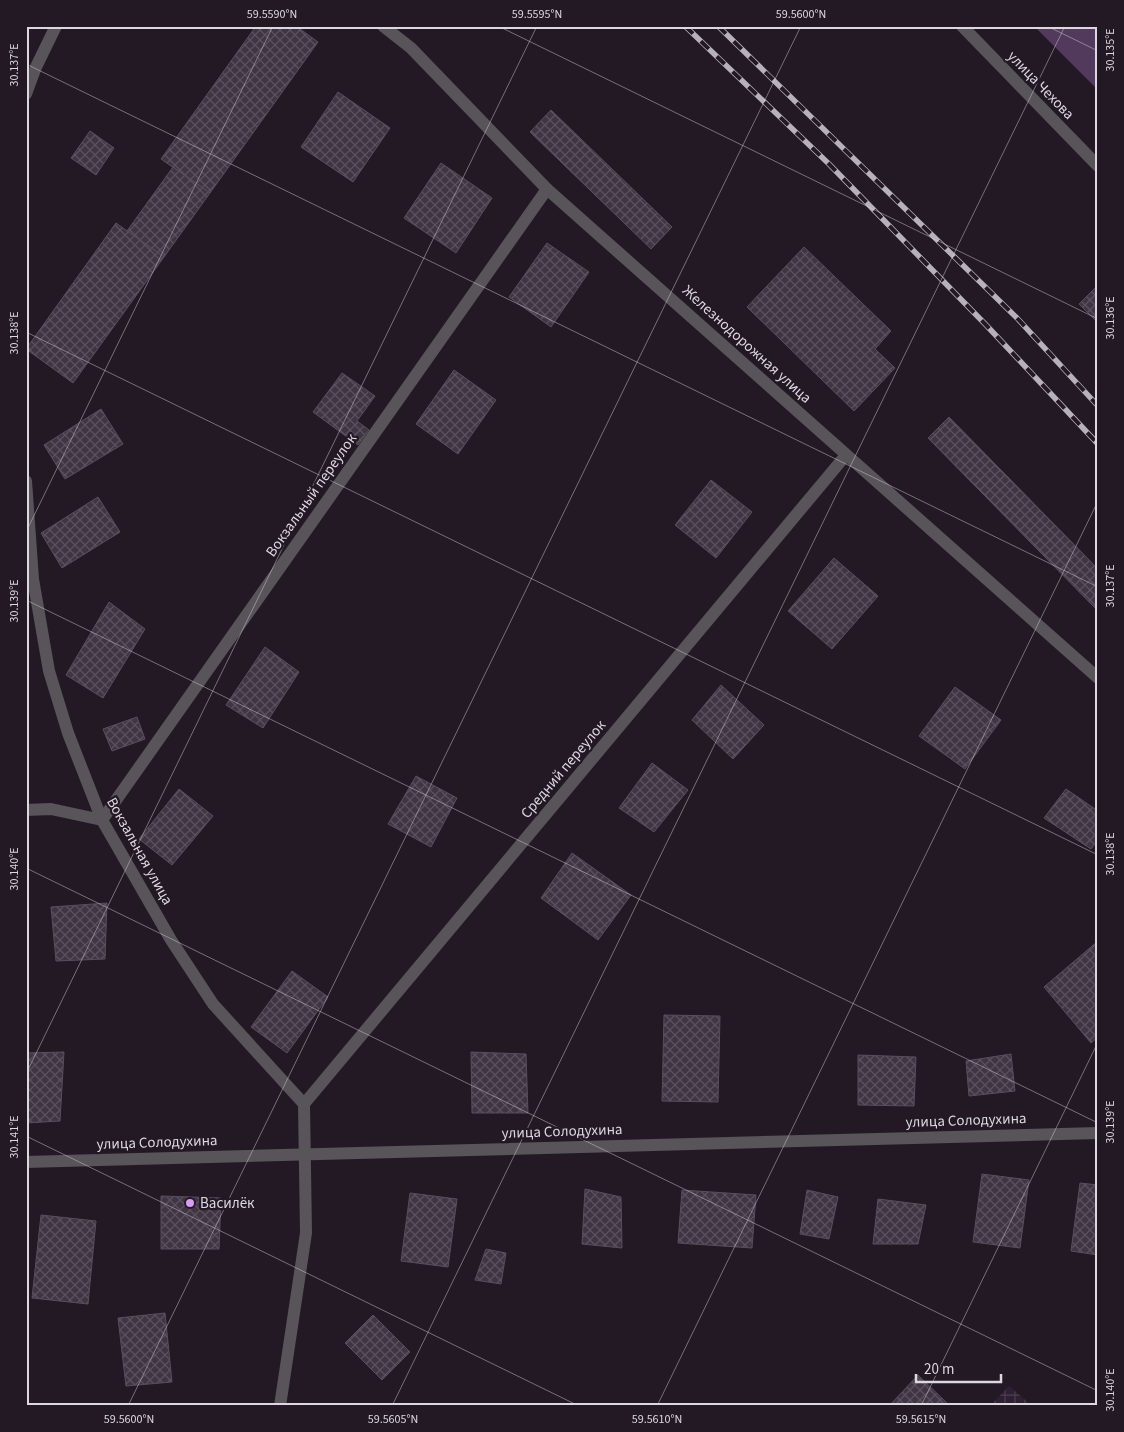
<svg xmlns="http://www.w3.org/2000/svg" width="1124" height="1432" font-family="'Source Sans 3',sans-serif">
<defs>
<pattern id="industrial-grid" width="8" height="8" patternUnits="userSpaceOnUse" patternTransform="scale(1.25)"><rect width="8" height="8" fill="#2d2032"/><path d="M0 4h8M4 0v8" fill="none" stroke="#4b404f"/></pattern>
<pattern id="building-cross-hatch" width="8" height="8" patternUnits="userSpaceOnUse" patternTransform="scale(1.25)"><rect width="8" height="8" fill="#3f3543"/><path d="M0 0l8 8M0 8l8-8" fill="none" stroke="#5a525e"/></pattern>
</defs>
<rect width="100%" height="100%" fill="#221925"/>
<path fill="url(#industrial-grid)" d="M1009,1386L1032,1406H990Z"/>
<path fill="#523a5c" d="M1034,26H1098V90Z"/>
<g fill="url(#building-cross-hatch)" stroke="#584e5d">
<path d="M256,26H296L318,42L210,193L161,159Z"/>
<path d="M338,92L390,128L353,182L301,147Z"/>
<path d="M551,110L672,227L651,249L530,132Z"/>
<path d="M90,131L114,148L96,175L71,158Z"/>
<path d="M441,163L492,198L456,253L404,218Z"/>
<path d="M173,167L210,193L164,257L127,231Z"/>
<path d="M116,223L164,257L73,383L26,349Z"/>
<path d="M547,243L589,272L551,327L509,297Z"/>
<path d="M804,247L891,331L875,349L895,368L854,411L747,307Z"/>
<path d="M1098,285V323L1079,304Z"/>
<path d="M454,370L496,400L458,454L416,424Z"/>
<path d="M342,373L375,396L357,421L369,430L358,445L313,412Z"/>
<path d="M101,409L123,444L65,479L44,445Z"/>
<path d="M949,417L1098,569V611L928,438Z"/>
<path d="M711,480L752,512L716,558L675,525Z"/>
<path d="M98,497L120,532L62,568L41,533Z"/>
<path d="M834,558L878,596L832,649L788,611Z"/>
<path d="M109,602L145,629L103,698L66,675Z"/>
<path d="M265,647L299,672L263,728L226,705Z"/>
<path d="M721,685L764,725L733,759L692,720Z"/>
<path d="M955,687L1001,720L965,769L919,736Z"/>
<path d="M137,717L145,739L112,751L103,729Z"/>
<path d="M652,763L688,790L654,832L619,808Z"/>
<path d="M416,776L457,798L431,847L388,824Z"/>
<path d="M179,789L213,816L172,865L139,839Z"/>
<path d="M1066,789L1098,811V840L1091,849L1044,818Z"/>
<path d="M572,853L631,895L598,940L541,898Z"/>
<path d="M107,903L105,959L56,961L51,907Z"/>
<path d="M1098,941V1037L1091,1043L1044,987Z"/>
<path d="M292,971L328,997L287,1053L251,1027Z"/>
<path d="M664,1015L720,1016L718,1102L662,1101Z"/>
<path d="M64,1052L60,1121L26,1123V1053Z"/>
<path d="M471,1052L526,1054L528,1113H472Z"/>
<path d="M1011,1054L1015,1091L969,1096L966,1061Z"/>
<path d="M858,1055L916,1057L914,1106L858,1105Z"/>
<path d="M982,1174L1029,1180L1020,1248L973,1242Z"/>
<path d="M1080,1183L1098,1185V1255L1071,1251Z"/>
<path d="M585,1189L621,1197L622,1248L582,1244Z"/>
<path d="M682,1190L756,1195L752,1248L678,1243Z"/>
<path d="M807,1190L838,1197L829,1239L800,1234Z"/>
<path d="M410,1193L457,1199L448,1267L401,1261Z"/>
<path d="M161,1196L221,1198L219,1249H161Z"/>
<path d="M878,1199L926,1205L918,1244H873Z"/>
<path d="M41,1215L96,1221L88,1304L32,1298Z"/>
<path d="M486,1249L506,1253L501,1284L475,1280Z"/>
<path d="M165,1313L172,1382L126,1386L118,1318Z"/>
<path d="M373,1315L410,1352L382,1380L345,1343Z"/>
<path d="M918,1375L950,1406H889Z"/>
</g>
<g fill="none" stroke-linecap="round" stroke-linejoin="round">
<g stroke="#58545a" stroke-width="12">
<path d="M383,26L411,48L547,189L1098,678"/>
<path d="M962,26L1098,166"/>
<path d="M26,94L36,67L56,26"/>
<path d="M26,481L33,579L49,671L68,733L102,820L171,940L213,1004L304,1104"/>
<path d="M26,810L51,809L102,820L547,189"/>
<path d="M304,1104L846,455"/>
<path d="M26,1162L1098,1133"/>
<path d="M280,1406L306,1233L304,1104"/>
</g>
<defs>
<g id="rail">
<path d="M685,26L829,164L987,326L1098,444"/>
<path d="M718,26L1017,318L1098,406"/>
</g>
</defs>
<use href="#rail" stroke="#b7b1ba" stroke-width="5.5"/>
<use href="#rail" stroke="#221925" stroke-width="4" stroke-dasharray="11" stroke-linecap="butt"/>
</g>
<path fill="none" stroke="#ddd8e0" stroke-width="1" stroke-opacity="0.45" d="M498,26L1098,319M1047,26L1098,51M26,64L1098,587M26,332L1098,855M26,532L273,26M26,600L1098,1123M26,868L1098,1391M26,1074L537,26M26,1136L579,1406M26,1404L29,1406M128,1406L801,26M392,1406L1065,26M657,1406L1098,501M921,1406L1098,1042"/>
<circle fill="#da9af6" stroke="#221925" stroke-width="2" cx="190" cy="1203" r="5"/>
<g text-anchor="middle" stroke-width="4.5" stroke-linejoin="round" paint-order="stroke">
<g font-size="15" fill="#ddd8e0" stroke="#221925">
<text transform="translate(1041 85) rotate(46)" y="5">улица Чехова</text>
<text transform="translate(747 344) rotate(42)" y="5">Железнодорожная улица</text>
<text transform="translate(311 495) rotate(-55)" y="5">Вокзальный переулок</text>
<text transform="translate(563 769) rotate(-50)" y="5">Средний переулок</text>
<text transform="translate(140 851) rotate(61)" y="5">Вокзальная улица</text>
<text transform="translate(966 1120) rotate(-2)" y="5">улица Солодухина</text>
<text transform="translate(562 1131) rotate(-2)" y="5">улица Солодухина</text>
<text transform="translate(157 1142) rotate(-2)" y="5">улица Солодухина</text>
</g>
<g font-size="15" fill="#ddd8e0" stroke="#221925" text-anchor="start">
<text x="200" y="1208">Василёк</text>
</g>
</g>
<rect width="1124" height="1432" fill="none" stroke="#221925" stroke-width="55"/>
<path d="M916 1374v8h85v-8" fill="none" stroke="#ddd8e0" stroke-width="2.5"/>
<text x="924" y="1374" font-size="15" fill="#ddd8e0" stroke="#221925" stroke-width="4" paint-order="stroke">20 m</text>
<rect x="28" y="28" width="1068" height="1376" fill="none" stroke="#ddd8e0" stroke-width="2"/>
<g font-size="12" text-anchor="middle" fill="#ddd8e0">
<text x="272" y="18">59.5590°N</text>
<text x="537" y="18">59.5595°N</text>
<text x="801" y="18">59.5600°N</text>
<text transform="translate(1110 50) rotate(-90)" y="4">30.135°E</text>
<text transform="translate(14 65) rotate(-90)" y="4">30.137°E</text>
<text transform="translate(1110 318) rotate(-90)" y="4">30.136°E</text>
<text transform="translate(14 333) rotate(-90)" y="4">30.138°E</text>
<text transform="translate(1110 586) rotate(-90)" y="4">30.137°E</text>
<text transform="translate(14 601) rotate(-90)" y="4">30.139°E</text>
<text transform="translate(1110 854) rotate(-90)" y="4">30.138°E</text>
<text transform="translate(14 869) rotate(-90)" y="4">30.140°E</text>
<text transform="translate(1110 1122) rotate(-90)" y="4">30.139°E</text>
<text transform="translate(14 1137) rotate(-90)" y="4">30.141°E</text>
<text transform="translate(1110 1390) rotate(-90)" y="4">30.140°E</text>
<text x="129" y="1423">59.5600°N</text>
<text x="393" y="1423">59.5605°N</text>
<text x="657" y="1423">59.5610°N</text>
<text x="921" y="1423">59.5615°N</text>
</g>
</svg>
